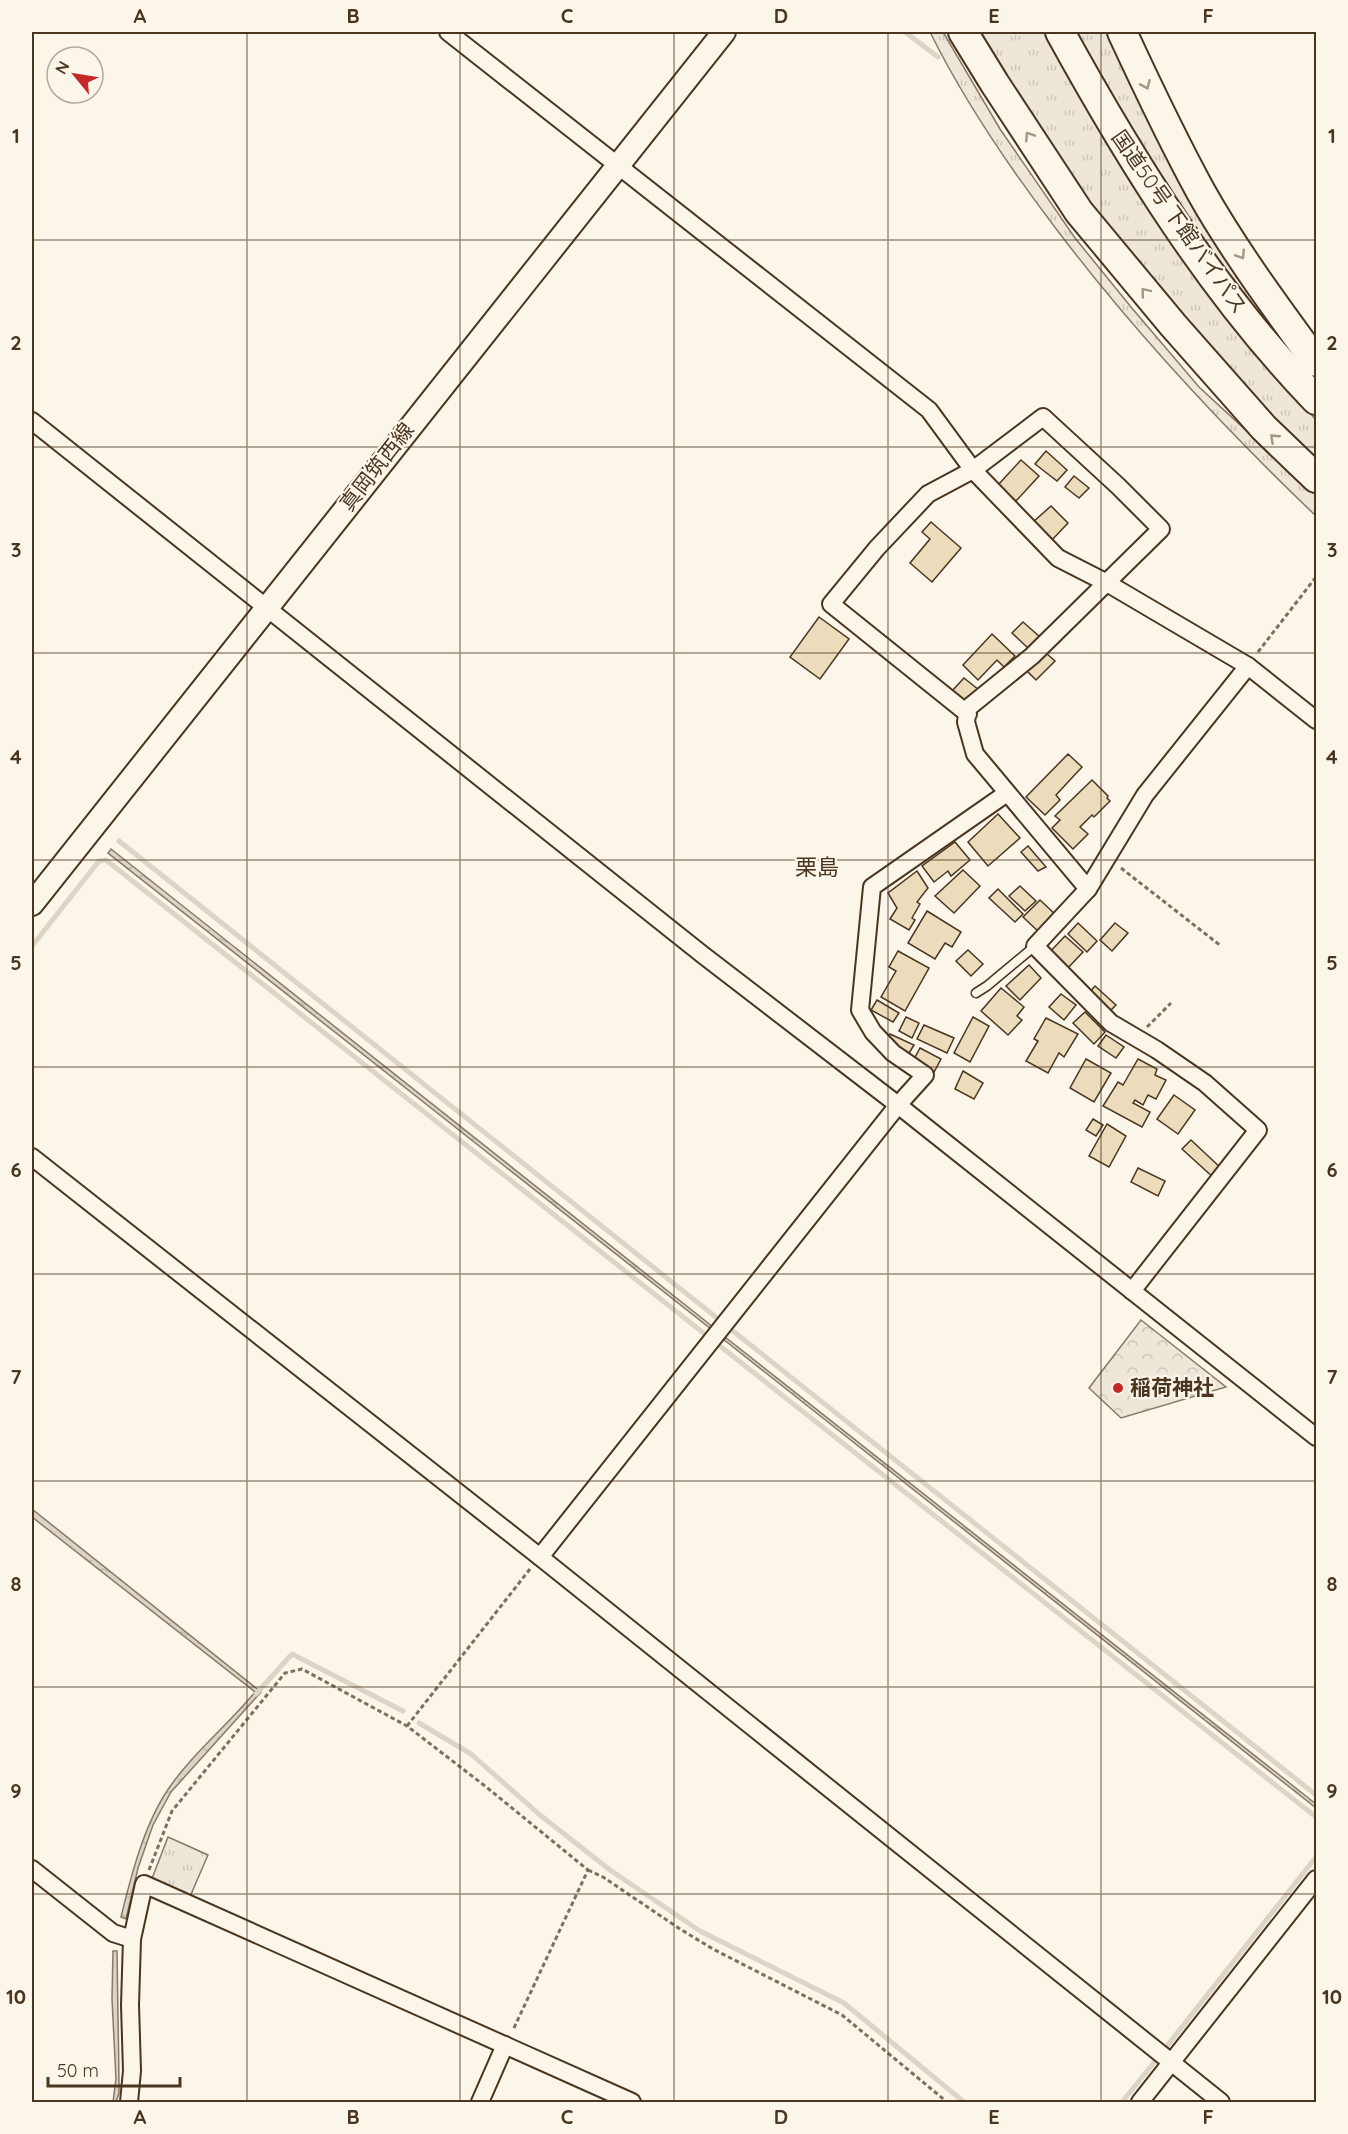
<svg xmlns="http://www.w3.org/2000/svg" width="1348" height="2134" font-family="Quicksand,'Noto Sans JP',sans-serif">
<defs>
<pattern id="grass-tufts" width="24" height="20" patternUnits="userSpaceOnUse" patternTransform="scale(1.5)"><rect width="24" height="20" fill="#ede6d9"/><path d="M3 7l-1-3M5 7V3M7 7l1-3M15 17l-1-3M17 17v-4M19 17l1-3" fill="none" stroke="#cdc6ba"/></pattern>
<pattern id="forest-crowns" width="20" height="18" patternUnits="userSpaceOnUse" patternTransform="scale(1.5)"><rect width="20" height="18" fill="#ede6d9"/><path d="M2 6a3 3 0 1 1 6 0M12 15a3 3 0 1 1 6 0" fill="none" stroke="#cdc6ba"/></pattern>
<pattern id="water-ripples" width="26" height="14" patternUnits="userSpaceOnUse" patternTransform="scale(1.5)"><rect width="26" height="14" fill="#dcd4c6"/><path d="M2 4q2-2 4 0t4 0M15 11q2-2 4 0t4 0" fill="none" stroke="#beb7aa"/></pattern>
</defs>
<rect width="100%" height="100%" fill="#fbf6e9"/>
<g fill="url(#grass-tufts)" stroke="#887966" stroke-width="1.5">
<path d="M930,32H943L1000,129L1075,238L1131,307L1199,387L1316,495V516C1223,427 1135,333 1057,230C1009,167 965,103 930,32Z"/>
<path d="M972,32H1048L1280,379L1316,420V465L1142,280Z"/>
<path d="M1077,32H1111L1311,374L1248,307L1174,201L1100,77Z"/>
<path d="M168,1837L208,1855L189,1899L151,1881Z"/>
</g>
<path fill="url(#forest-crowns)" stroke="#887966" stroke-width="1.5" d="M1141,1320L1226,1387L1121,1418L1089,1388Z"/>
<g fill="url(#water-ripples)" stroke="#887966" stroke-width="1.5">
<path d="M111,849L713,1327L711,1329L108,853Z"/>
<path d="M725,1337L1316,1804V1808L723,1339Z"/>
<path d="M32,1509L261,1692L171,1792L153,1825L138,1868L126,1919L121,1917C131,1876 144,1824 169,1788C193,1753 228,1725 255,1692L32,1517Z"/>
<path d="M113,1951H117L119,2080V2093L116,2102H113L116,2079L112,1999Z"/>
</g>
<g fill="none" stroke-linecap="round" stroke-linejoin="round">
<g stroke="#dcd4c6" stroke-width="5">
<path d="M905,32L938,57"/>
<path d="M119,841L717,1318"/>
<path d="M32,946L99,861L106,860L706,1335"/>
<path d="M733,1331L1316,1795"/>
<path d="M720,1346L1316,1817"/>
<path d="M256,1694L292,1654L403,1711"/>
<path d="M419,1723L471,1754L540,1815L610,1870L700,1931L844,2003L964,2102"/>
<path d="M1167,2046L1316,1857"/>
<path d="M1122,2102L1156,2060"/>
</g>
</g>
<g fill="#ecdcbc" stroke="#4a3520" stroke-width="1.5">
<path d="M1046,451L1067,470L1057,481L1035,464Z"/>
<path d="M1021,460L1039,476L1016,501L998,485Z"/>
<path d="M1074,476L1089,488L1079,498L1065,487Z"/>
<path d="M1051,506L1068,523L1051,541L1032,523Z"/>
<path d="M931,522L961,548L932,582L910,563L930,539L922,532Z"/>
<path d="M819,617L849,639L820,679L790,657Z"/>
<path d="M1023,622L1040,637L1029,649L1012,633Z"/>
<path d="M992,634L1015,656L1004,667L997,660L978,680L963,665Z"/>
<path d="M1046,653L1055,661L1036,680L1027,671Z"/>
<path d="M964,678L979,690L966,705L951,692Z"/>
<path d="M1068,754L1082,767L1056,795L1060,800L1045,815L1026,797Z"/>
<path d="M1092,780L1108,796L1107,798L1110,801L1094,817L1092,815L1080,827L1088,834L1073,849L1052,828L1060,820L1055,816Z"/>
<path d="M998,814L1020,838L988,866L968,842Z"/>
<path d="M955,842L970,860L951,876L948,871L934,882L922,866Z"/>
<path d="M1028,846L1046,867L1038,871L1021,852Z"/>
<path d="M963,870L980,886L954,913L935,896Z"/>
<path d="M917,871L928,888L917,902L920,904L912,918L915,920L909,930L890,919L897,908L888,893Z"/>
<path d="M1020,886L1036,901L1025,911L1009,896Z"/>
<path d="M998,889L1023,914L1015,922L989,898Z"/>
<path d="M1040,900L1058,917L1041,934L1023,917Z"/>
<path d="M927,911L961,932L952,947L945,943L935,959L908,943Z"/>
<path d="M1078,923L1097,941L1087,952L1068,934Z"/>
<path d="M1115,923L1128,933L1112,951L1100,940Z"/>
<path d="M1065,936L1083,952L1065,971L1047,955Z"/>
<path d="M968,950L983,964L971,976L956,961Z"/>
<path d="M898,951L929,968L905,1011L881,997L896,971L889,967Z"/>
<path d="M1029,965L1041,978L1020,1000L1006,986Z"/>
<path d="M1095,986L1116,1005L1107,1014L1087,995Z"/>
<path d="M1001,988L1024,1007L1017,1016L1022,1020L1008,1035L981,1011Z"/>
<path d="M1061,994L1076,1005L1064,1020L1049,1007Z"/>
<path d="M877,1000L899,1013L893,1022L871,1010Z"/>
<path d="M1085,1012L1105,1032L1094,1044L1073,1023Z"/>
<path d="M906,1017L919,1023L912,1038L899,1031Z"/>
<path d="M973,1017L989,1026L970,1062L954,1053Z"/>
<path d="M1046,1018L1078,1034L1064,1057L1059,1053L1048,1073L1026,1061L1038,1041L1034,1039Z"/>
<path d="M924,1025L954,1038L947,1053L917,1039Z"/>
<path d="M890,1034L914,1045L906,1058L886,1040Z"/>
<path d="M1106,1035L1124,1047L1116,1058L1098,1046Z"/>
<path d="M920,1048L941,1059L933,1074L912,1063Z"/>
<path d="M1086,1059L1111,1073L1094,1102L1070,1088Z"/>
<path d="M1138,1059L1157,1069L1155,1075L1166,1080L1156,1099L1148,1095L1143,1105L1135,1100L1133,1103L1150,1112L1142,1127L1103,1106L1118,1082L1123,1085Z"/>
<path d="M963,1071L983,1083L974,1099L955,1089Z"/>
<path d="M1174,1095L1195,1110L1178,1134L1157,1119Z"/>
<path d="M1093,1119L1103,1125L1096,1136L1086,1130Z"/>
<path d="M1107,1124L1126,1136L1109,1167L1089,1156Z"/>
<path d="M1191,1140L1223,1170L1215,1179L1182,1149Z"/>
<path d="M1138,1168L1165,1181L1158,1196L1131,1182Z"/>
</g>
<g fill="none" stroke-linecap="round" stroke-linejoin="round">
<defs>
<path id="lane" d="M976,993L987,986L1035,946"/>
<g id="street">
<path d="M448,32L929,410L973,470L1058,558L1107,583L1248,666L1316,720"/>
<path d="M32,421L703,955L898,1105L1316,1437"/>
<path d="M968,714L831,604L877,548L928,494L973,470L1043,417L1118,486L1161,529L1032,656L968,708L966,722L975,754L1088,889"/>
<path d="M32,1157L540,1557L1221,2102"/>
<path d="M1132,1291L1258,1130L1205,1083L1157,1050L1111,1023L1035,946L1088,889L1145,795L1248,666"/>
<path d="M540,1557L898,1105L925,1075L893,1053L873,1032L860,1010L872,887L1007,793"/>
<path d="M32,1869L113,1933L132,1939"/>
<path d="M129,2102L132,2071L130,2005L132,1939L144,1884L632,2102"/>
<path d="M480,2102L505,2045"/>
<path d="M1140,2102L1316,1879"/>
</g>
<path id="secondary" d="M32,904L724,32"/>
<g id="highway">
<path d="M963,32L995,84L1079,212L1173,325L1264,428L1316,478"/>
<path d="M1060,32C1132,163 1212,292 1316,400"/>
<path d="M1122,32C1147,86 1172,139 1201,192C1233,249 1277,309 1316,362"/>
</g>
</defs>
<use href="#lane" stroke="#4a3520" stroke-width="11"/>
<use href="#street" stroke="#4a3520" stroke-width="20"/>
<use href="#secondary" stroke="#4a3520" stroke-width="26"/>
<use href="#highway" stroke="#4a3520" stroke-width="32"/>
<g stroke="#7f6f5c" stroke-width="3" stroke-dasharray="4.5 3" stroke-linecap="butt">
<path d="M1258,652L1316,577"/>
<path d="M1121,868L1221,946"/>
<path d="M1147,1027L1171,1003"/>
<path d="M407,1726L530,1569"/>
<path d="M149,1870L172,1811L285,1673L302,1669L407,1726L485,1786L588,1870L513,2030"/>
<path d="M588,1870L603,1877L680,1929L713,1949L842,2015L947,2102"/>
</g>
<use href="#lane" stroke="#fbf6e9" stroke-width="8"/>
<use href="#street" stroke="#fbf6e9" stroke-width="16"/>
<use href="#secondary" stroke="#fbf6e9" stroke-width="22"/>
<use href="#highway" stroke="#fbf6e9" stroke-width="28"/>
</g>
<defs><path id="oneway-chevron" d="M-2-3.5L2.5 0L-2 3.5" fill="none" stroke-width="1.6" stroke-linecap="round" stroke-linejoin="round" transform="scale(1.5)"/></defs>
<g stroke="#a29684">
<use href="#oneway-chevron" transform="translate(1146 85) rotate(66)"/>
<use href="#oneway-chevron" transform="translate(1029 136) rotate(-123)"/>
<use href="#oneway-chevron" transform="translate(1241 255) rotate(57)"/>
<use href="#oneway-chevron" transform="translate(1145 292) rotate(-130)"/>
<use href="#oneway-chevron" transform="translate(1274 438) rotate(-137)"/>
</g>
<path fill="none" stroke="#4a3520" stroke-width="1.5" stroke-opacity="0.55" d="M247,32V2102M460,32V2102M674,32V2102M888,32V2102M1101,32V2102M32,240H1316M32,447H1316M32,653H1316M32,860H1316M32,1067H1316M32,1274H1316M32,1481H1316M32,1687H1316M32,1894H1316"/>
<circle fill="#c62828" stroke="#fbf6e9" stroke-width="2" cx="1118" cy="1388" r="6"/>
<g text-anchor="middle" stroke-width="4.5" stroke-linejoin="round" paint-order="stroke">
<g font-size="21" fill="#4a3520" stroke="#fbf6e9">
<text transform="translate(1179 222) rotate(55)" y="7">国道50号 下館バイパス</text>
<text transform="translate(377 467) rotate(-52)" y="7">真岡筑西線</text>
</g>
<g font-size="21" font-weight="bold" fill="#4a3520" stroke="#fbf6e9" text-anchor="start">
<text x="1130" y="1395">稲荷神社</text>
</g>
<g font-size="22" fill="#4a3520" stroke="#fbf6e9">
<text x="817" y="875">栗島</text>
</g>
</g>
<rect width="1348" height="2134" fill="none" stroke="#fbf6e9" stroke-width="66"/>
<g transform="translate(75 75) rotate(300)"><circle r="28" fill="#fbf6e9" stroke="#b4a999" stroke-width="1.5"/>
<path d="M0-4.5L10 22L0 15L-10 22Z" fill="#c62828"/>
<text y="-9" font-size="16" font-weight="bold" text-anchor="middle" fill="#4a3520">N</text>
</g>
<path d="M48 2077v9h132v-9" fill="none" stroke="#4a3520" stroke-width="3"/>
<text x="57" y="2077" font-size="18" fill="#4a3520" stroke="#fbf6e9" stroke-width="4.5" paint-order="stroke">50 m</text>
<rect x="33" y="33" width="1282" height="2068" fill="none" stroke="#4a3520" stroke-width="2"/>
<g font-size="20" text-anchor="middle" font-weight="bold" fill="#4a3520">
<text x="140" y="23">A</text>
<text x="353" y="23">B</text>
<text x="567" y="23">C</text>
<text x="781" y="23">D</text>
<text x="994" y="23">E</text>
<text x="1208" y="23">F</text>
<text x="16" y="143">1</text>
<text x="1332" y="143">1</text>
<text x="16" y="350">2</text>
<text x="1332" y="350">2</text>
<text x="16" y="557">3</text>
<text x="1332" y="557">3</text>
<text x="16" y="764">4</text>
<text x="1332" y="764">4</text>
<text x="16" y="970">5</text>
<text x="1332" y="970">5</text>
<text x="16" y="1177">6</text>
<text x="1332" y="1177">6</text>
<text x="16" y="1384">7</text>
<text x="1332" y="1384">7</text>
<text x="16" y="1591">8</text>
<text x="1332" y="1591">8</text>
<text x="16" y="1798">9</text>
<text x="1332" y="1798">9</text>
<text x="16" y="2004">10</text>
<text x="1332" y="2004">10</text>
<text x="140" y="2124">A</text>
<text x="353" y="2124">B</text>
<text x="567" y="2124">C</text>
<text x="781" y="2124">D</text>
<text x="994" y="2124">E</text>
<text x="1208" y="2124">F</text>
</g>
</svg>
